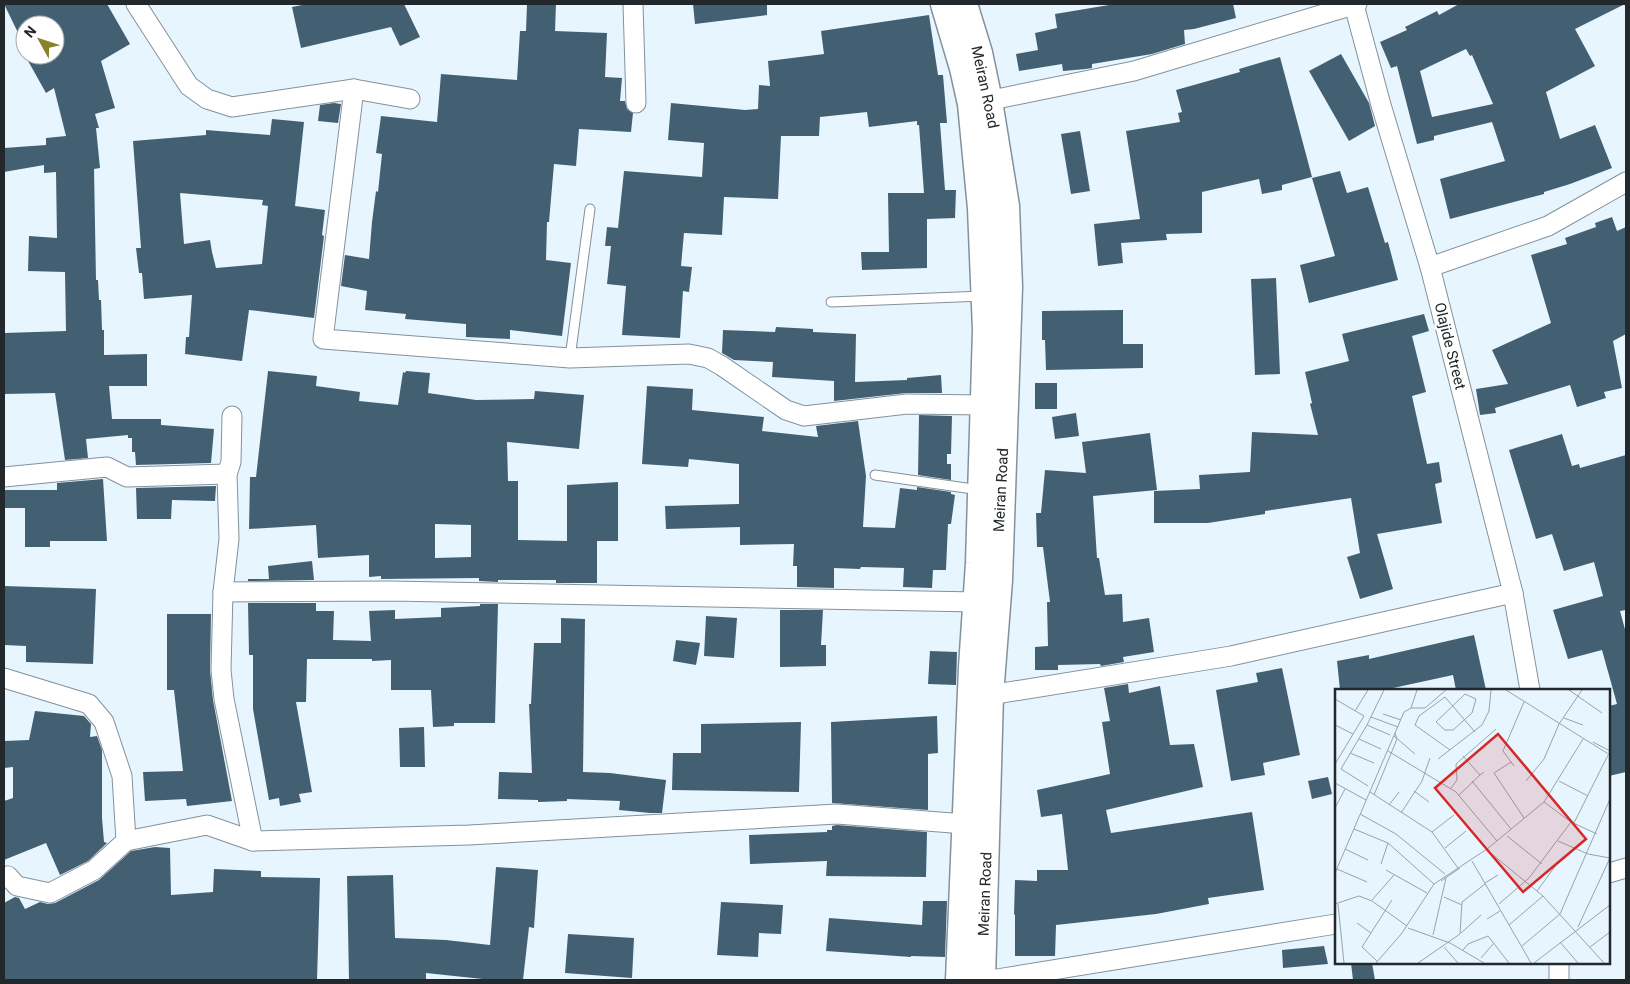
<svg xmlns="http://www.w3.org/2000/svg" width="1630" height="984" font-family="Roboto,sans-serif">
<rect width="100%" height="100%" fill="#e7f5ff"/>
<g fill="#436073" fill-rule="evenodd">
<path d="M4,4H107L130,44L101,61L115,108L95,114L99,128H96L100,168L94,169L96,280H98L99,300H101L102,330H104V355L147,354V386H109L112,419H161V425L214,429L211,463L136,465L135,452H132V438H128V435L86,439L88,458L65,460L55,393L4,394V333L66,331L65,272L28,271L29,236L57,238L56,172L44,173V165L4,172V148L46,145V138L66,136L54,88L46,93L27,59L30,57L29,55H55V25H25V47Z"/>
<path d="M307,4H404L420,37L400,46L391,27L301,48L292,7Z"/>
<path d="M527,4H556L555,31L607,33L605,77L622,78L620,101H625L627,109L633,113L631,132L579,129L576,166L554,164L549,222H547L546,260L571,263L562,336L510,330V339L466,337V324L405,319L406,314L365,310L367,291L341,286L345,255L369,259L372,222L376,191L378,192L382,154L376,153L381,116L437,122L441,74L517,80L520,31H526Z"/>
<path d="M693,4H767V15L695,24Z"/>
<path d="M1115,4H1233L1236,18L1194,29L1184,30L1185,44L1152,54L1092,64V68L1086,69L1063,71L1062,64L1019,71L1016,54L1038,50L1035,33L1057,28L1055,14Z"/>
<path d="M1459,4H1625L1575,29L1595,66L1546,92L1560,139L1595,125L1612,168L1570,184L1544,192V194L1450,219L1440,179L1505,161L1492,122L1434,136V140L1417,144L1397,66L1391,68L1380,42L1407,30L1405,27L1437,11L1439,15ZM1466,49L1470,56L1472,55L1493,104L1432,117L1420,71Z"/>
<path d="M929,15L938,75H943L947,123H940L945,190H956L955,218L927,219V268L862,270L861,252H889L888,193H924L919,125H917V121L869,127L867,112L820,117L819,136H781L778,199L724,197L722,235L684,233L681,266L692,267L689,292L683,291L680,338L622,335L626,286L607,284L611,246H605L607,227L618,228L624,171L702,177L704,143L668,140L671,103L745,110L758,109L759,85L770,86L768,61L824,54L821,31Z"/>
<path d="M1341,54L1369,103L1375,126L1349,141L1309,71Z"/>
<path d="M1280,57L1312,177L1282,185V190L1262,194L1259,179L1202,192V233L1166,234L1167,240L1121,243L1123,263L1098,266L1094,224L1140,219L1126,131L1180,122L1178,113L1182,112L1176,90L1240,72L1239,69Z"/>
<path d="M334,103L341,104L338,123L318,121L320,105Z"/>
<path d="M272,119L304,122L295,206L325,210L322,235L324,236L314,318L249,310L242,361L185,354L186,337H189L192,295L144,299L142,273H139L136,248H141L133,141L206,135V130L270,135ZM180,193L263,200L262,205L268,206L262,264L216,268L212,252L210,240L184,244Z"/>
<path d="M1080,131L1090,191L1071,194L1061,134Z"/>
<path d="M1340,171L1347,193L1368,187L1385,243L1388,242L1398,280L1309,303L1300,265L1335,256L1312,178Z"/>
<path d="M1612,217L1617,231L1626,227V334L1613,341L1622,388L1604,392L1606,398L1577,407L1570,385L1495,408L1496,413L1480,415L1476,389L1508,384L1492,350L1551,323L1531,255L1567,244L1565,238L1596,227L1595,223Z"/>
<path d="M1276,278L1280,374L1255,375L1251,279Z"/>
<path d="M1123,310V344H1143V368L1046,370L1045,340H1042V311Z"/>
<path d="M1424,314L1429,331L1412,336L1426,392L1412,396L1427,464L1439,462L1442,482L1435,484L1442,523L1377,534L1393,589L1360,599L1347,557L1360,553L1351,498L1265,511V514L1208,523H1154V491L1200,489L1199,475L1250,472L1252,432L1318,435L1310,404L1312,403L1305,372L1349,361L1342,334Z"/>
<path d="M776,327L813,329V332L856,334L855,382L907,380V378L941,375L942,393H906L834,401V381L772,377L773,362L734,360L722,353L723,330L775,332Z"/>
<path d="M268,371L317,376L316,386L360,392L359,401L398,405L403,372L405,373L406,371L430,373L428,393L476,400L534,399L535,391L584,395L579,449L507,442L508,481H518V540L567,541V485L618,482V541H597V583H556V580H498V582L479,581V578L381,579V576L369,577V555L318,558L316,525L249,529L250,477H256ZM435,524L471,525V557L435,558Z"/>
<rect x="1035" y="383" width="22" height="26"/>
<path d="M647,386L693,389L692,410L764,417L762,431L818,437L816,426L858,421L866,476L863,527L895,528L900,488L917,490V487L951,492V494L955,495L951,524H948L946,570H933L932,588L903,587L904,568L861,567L860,569L834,568V588L797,587V566H793L794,544L740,545V527L666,529L665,506L739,504V464L689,459L688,467L642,464Z"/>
<path d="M1076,413L1079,436L1055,439L1052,417Z"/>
<path d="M919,415L952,416L951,454H947V464H951V480L918,475Z"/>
<path d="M1150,433L1157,490L1093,496L1097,558H1099L1105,595L1122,594L1123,622L1149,618L1154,652L1123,657L1124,662L1101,666L1100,664L1058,665V670H1035V647L1048,646L1047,602H1050L1043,547H1037L1036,513H1041L1045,470L1086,473L1082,442Z"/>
<path d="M1562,434L1572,466L1579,464L1580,468L1626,455V610L1620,611L1626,633V772L1609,776V706L1617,704L1602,650L1568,659L1553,610L1603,596L1594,562L1564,571L1552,534L1536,539L1509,450Z"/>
<path d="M103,479L107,541H50V547H25V508H4V490H57V483Z"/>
<path d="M216,486L215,501L172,500L171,519H137L136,488Z"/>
<path d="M312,561L314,580L248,581V579H269L268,566Z"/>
<path d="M4,586L96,589L93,664L26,662V646L4,645Z"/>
<path d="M248,603H316V611H334L333,640L371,641L369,611L395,610V619L441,617V608L480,606V604H498L495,723H454V726L433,727L431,690H391V660L372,661V659H307L306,702H296L312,792L299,794L301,802L280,806L279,798L269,800L253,709V655H249Z"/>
<path d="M780,610H823L821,645H826V666L780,667Z"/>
<path d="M167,614H211L210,670L213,700L232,801L187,806L186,799L145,801L143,772L183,771L174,690H167Z"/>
<path d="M706,616L737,618L734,658L704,656Z"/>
<path d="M561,618L585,619L583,772L610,773L666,780L662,813H650L619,810L620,801L567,799V801L538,802V800L498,799L499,772L532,773L529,704H531L534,643H561Z"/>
<path d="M1474,635L1486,690H1456L1453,675L1384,690H1340L1337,661L1369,655V659Z"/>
<path d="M676,640L700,643L696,665L673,661Z"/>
<path d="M930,651L957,652L956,685L928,684Z"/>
<path d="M1282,668L1300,755L1263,763L1265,775L1231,781L1216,690L1258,682L1256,673Z"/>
<path d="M1128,684L1129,693L1160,686L1170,745L1194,744L1203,787L1106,810L1111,833L1252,812L1264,890L1208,898L1209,904L1156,914L1056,925L1055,956H1015V915L1014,914L1015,880L1037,881V870H1068L1062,814L1041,817L1037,790L1110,774L1102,722L1110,721L1104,688Z"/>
<path d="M35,711L84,716L91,724L90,737L97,736L102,750V818L104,842L107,843L88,861L60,875L46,843L4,860V801L13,798V767L4,768V741L29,740Z"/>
<path d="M937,716L938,753L928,754V810L832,803L831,722Z"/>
<path d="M801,722L799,792L672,790L673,753H701V724Z"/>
<path d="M424,727L425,767H400L399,728Z"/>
<path d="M1328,777L1332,794L1312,799L1308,781Z"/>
<path d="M837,825L927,832L926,877L826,876L827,861L750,864L749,835L827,832V830H832V826Z"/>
<path d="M155,847L170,848L171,895L213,892L214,869L261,871V877L320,878L317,980H4V903L15,897L19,898L25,909L40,902L48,904L55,903L99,880L131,851Z"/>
<path d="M496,867L538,870L534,928L529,927L523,980H492L426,973V980H349L347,876L393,875L395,938L446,940L490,945Z"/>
<path d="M923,901H947L945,957L911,956V957L826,951L829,918L922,925Z"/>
<path d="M721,902L783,905L781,934L759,933L758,957L717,955Z"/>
<path d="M568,934L634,938L632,978L565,973Z"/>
<path d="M1324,946L1328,964L1283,968L1282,950Z"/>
<path d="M1351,963H1372L1375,980H1353Z"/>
</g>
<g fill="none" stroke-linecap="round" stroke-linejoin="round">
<defs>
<g id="service">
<path d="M831,302L983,296"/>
<path d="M570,358L590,209"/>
<path d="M875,475L980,490"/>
</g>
<g id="minor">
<path d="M136,4L189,86L207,99L232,107L354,89L410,99"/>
<path d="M633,4L636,103"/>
<path d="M1354,5L1381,105L1430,267L1513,593L1530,690"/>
<path d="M354,89L323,339L570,358L689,354L708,358L722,366L786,410L804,416L907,404L983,405"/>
<path d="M977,103L1134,71L1357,4"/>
<path d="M1430,267L1548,226L1626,182"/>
<path d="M227,474L229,539L223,592L221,670L224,699L253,841"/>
<path d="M4,477L107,467L127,477L227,474L231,462L232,416"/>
<path d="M223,592L390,591L977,602"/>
<path d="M4,678L89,704L104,722L122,776L126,841"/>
<path d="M990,695L1231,656L1513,593"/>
<path d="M1609,873L1626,868"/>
<path d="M4,878L8,876L17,886L50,893L94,870L126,841L207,825L253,841L469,835L837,814L965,824"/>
<path d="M1559,963V980"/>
<path d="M991,980L1336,924"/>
</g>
<g id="secondary">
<path d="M944,4L963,68L971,104L981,208L986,330L979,563L972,667L959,980"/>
<path d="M964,4L979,53L989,101L1006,206L1009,287L999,580L990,695L982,980"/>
</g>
</defs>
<use href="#service" stroke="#84919a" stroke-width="11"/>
<use href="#minor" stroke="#84919a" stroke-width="21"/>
<use href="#secondary" stroke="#84919a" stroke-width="29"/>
<use href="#service" stroke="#fff" stroke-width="9"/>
<use href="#minor" stroke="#fff" stroke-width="19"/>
<use href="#secondary" stroke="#fff" stroke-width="26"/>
</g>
<g text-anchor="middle" stroke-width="5" stroke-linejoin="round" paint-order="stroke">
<g font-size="15" fill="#22282b" stroke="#fff">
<text transform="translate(985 87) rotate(78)" y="5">Meiran Road</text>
<text transform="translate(1450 346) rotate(76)" y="5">Olajide Street</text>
<text transform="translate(1001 490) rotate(-87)" y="5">Meiran Road</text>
<text transform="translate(985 894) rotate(-88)" y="5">Meiran Road</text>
</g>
</g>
<g transform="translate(1335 689)">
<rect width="275" height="275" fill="#e7f5ff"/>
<path fill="none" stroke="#98a3aa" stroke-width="1" d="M171,1L275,66M234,1L267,24M130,5L141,10L137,24L118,41H110L101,33ZM110,8L84,27L80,36L115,61M110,8L140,43M0,10L29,27L0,75M76,19L82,1M20,22L33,1M48,25L66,31M36,28L63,38M229,29L248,36M0,36L18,45M32,36L49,1M59,47L80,65M24,50L46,60M258,53L275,62M53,62L121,103L162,152M15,64L39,74M128,67L145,86L149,83M103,70L147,36L154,22L156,1M176,73L159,84L189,129M179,77L168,62L189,13M137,92L176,140M191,92L209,70L224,35L247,1M224,92L253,107M0,94L31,111M33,97L6,80L32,36L55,46M116,99L122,91L121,75L161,40M79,102L94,113M35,103L97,143L123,179M39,106L62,50L60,44M123,107L145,86M209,113L236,133L262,145M54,116L64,103M0,119L10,100M66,124L87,92L95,69M25,125L61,145L110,185M239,134L273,66M19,140L53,154L99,195M97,143L119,126M172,147L207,175M223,152L253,165L275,169M110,159L131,142M10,160L33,171M153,162L208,207L269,274M137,172L196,274M46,175L53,154M2,180L32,193M51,181L92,204M0,184L69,23L76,19H90L111,1M106,192L125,179M150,194L163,186M202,202L224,172M109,208L127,216M37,211L59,186M0,215L24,207L37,212L72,237M3,215L9,274M164,215L194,189L236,133M152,230L165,222M22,234L36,244M174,236L208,207M243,238L275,169M73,239L115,254L149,274M126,244L146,226M98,246L111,189M225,253L243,274M187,257L225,225L275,110M109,258L123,274M255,258L275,243M128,261L133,255L153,247L174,274M146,269L159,254M42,272L27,258L57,211M41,274L67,244L99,195L152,160L209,113L248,50M83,274L125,245L127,213L150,195M199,274L275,216"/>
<path fill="#d62828" fill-opacity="0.15" stroke="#d62828" stroke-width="2.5" d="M163,45L251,150L188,203L100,99Z"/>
<rect width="275" height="275" fill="none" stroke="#22282b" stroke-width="2.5"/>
</g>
<rect width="1630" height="984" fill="none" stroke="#22282b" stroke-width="10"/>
<g transform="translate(40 40) rotate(310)"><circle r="24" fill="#ffffff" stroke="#a7a9aa"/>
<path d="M0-4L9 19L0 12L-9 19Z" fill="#89822a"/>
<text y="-8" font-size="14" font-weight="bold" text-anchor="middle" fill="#22282b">N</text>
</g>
</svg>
